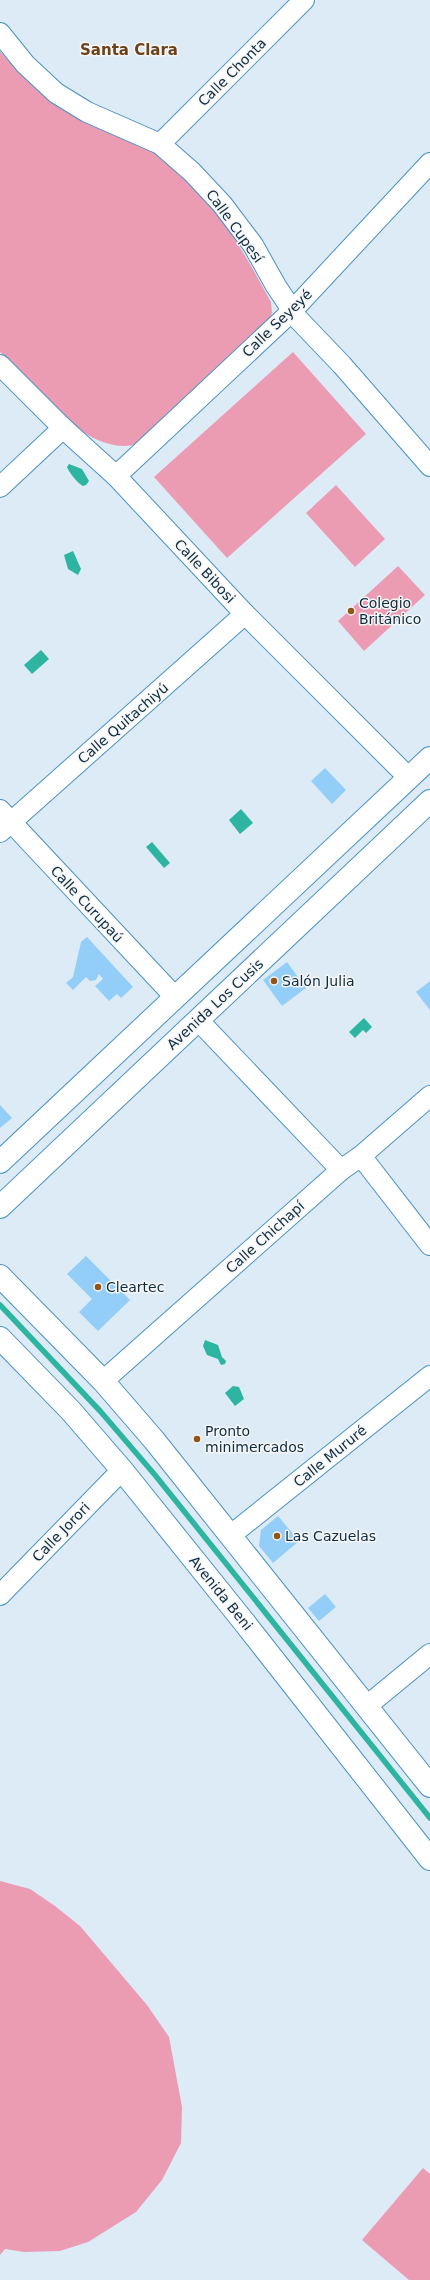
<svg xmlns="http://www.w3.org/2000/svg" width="430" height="2280" font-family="'DejaVu Sans',sans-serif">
<rect width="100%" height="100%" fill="#ddebf6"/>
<g fill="#eb9cb3">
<path d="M0,51C39,100 98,119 150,150C207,185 240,245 271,302L272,313L265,328L140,443C90,462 30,384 0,352Z"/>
<path d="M293,352L366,434L227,558L154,477Z"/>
<path d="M336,485L385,539L355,567L306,513Z"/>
<path d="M398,566L425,595L364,651L338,621Z"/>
<path d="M0,1881L30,1889L55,1906L80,1926L147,2005L169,2037L182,2107L181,2143L162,2180L136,2212L88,2242L60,2251L24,2252L5,2249L0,2255Z"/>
<path d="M423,2168L430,2174V2280H409L362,2240Z"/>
</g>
<g fill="#2eb5a2">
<path d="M69,464L82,469L89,481L86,485L83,486C77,483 69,472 67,467Z"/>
<path d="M73,551L81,569L78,575L68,569L64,555Z"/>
<path d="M41,650L49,659L32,674L24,665Z"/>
<path d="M241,809L253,823L240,834L229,820Z"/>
<path d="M152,842L170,863L164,868L146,847Z"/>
<path d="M364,1018L372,1027L366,1033L363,1030L355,1038L349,1032Z"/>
<path d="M205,1340L218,1345L222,1357L226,1361L225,1364L221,1365L218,1359L207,1355L203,1346Z"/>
<path d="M233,1386L239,1387L244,1399L235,1406L225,1393Z"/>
</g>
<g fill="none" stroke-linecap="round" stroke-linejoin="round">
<path stroke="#2eb5a2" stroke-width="5.5" d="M0,1305L101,1412L155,1475L430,1818"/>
</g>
<g fill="#93cef9">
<path d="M325,768L346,790L332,804L311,781Z"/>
<path d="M87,937L133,987L121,998L117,994L109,1001L95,986L103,979L99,974L96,980L90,981L86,977L73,990L66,983L73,977L81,942Z"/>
<path d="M287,962L306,988L282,1006L263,980Z"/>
<path d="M430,981V1010L416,992Z"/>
<path d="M0,1105L12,1118L0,1128Z"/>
<path d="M86,1256L130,1300L98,1331L79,1312L92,1299L67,1274Z"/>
<path d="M278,1516L299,1541L273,1563L259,1546L261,1530Z"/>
<path d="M325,1594L336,1607L319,1621L308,1608Z"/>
</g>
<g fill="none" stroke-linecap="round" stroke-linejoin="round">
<defs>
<g id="minor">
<path d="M0,33L25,64L56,93L87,112L160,144L192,172L222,204L253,245L276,286L298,319L342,365L430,466"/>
<path d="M160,144L304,0"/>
<path d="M0,365L63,428L116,476L245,614L409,778"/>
<path d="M116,476L292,311L430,163"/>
<path d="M0,487L63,428"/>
<path d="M0,810L175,997"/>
<path d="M0,832L245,614"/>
<path d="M198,1020L341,1170"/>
<path d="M361,1156L430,1245"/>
<path d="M103,1381L341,1170L361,1156L430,1096"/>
<path d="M231,1535L430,1376"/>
<path d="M0,1595L122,1470"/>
<path d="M368,1705L430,1654"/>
</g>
<g id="tertiary">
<path d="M0,1162L430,758"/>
<path d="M0,1207L430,801"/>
<path d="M0,1276L103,1381L154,1440L430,1786"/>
<path d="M0,1338L71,1411L122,1470L244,1622L430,1859"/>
</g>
</defs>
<use href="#minor" stroke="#4792c5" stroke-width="22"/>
<use href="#tertiary" stroke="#4792c5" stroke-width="24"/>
<use href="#minor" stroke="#fff" stroke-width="20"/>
<use href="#tertiary" stroke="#fff" stroke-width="22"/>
</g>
<g fill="#925517" stroke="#f6f6f6" stroke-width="1.5">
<circle cx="351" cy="611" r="4"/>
<circle cx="274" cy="981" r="4"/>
<circle cx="98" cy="1287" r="4"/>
<circle cx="197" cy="1439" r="4"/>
<circle cx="277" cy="1536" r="4"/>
</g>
<g text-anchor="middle" stroke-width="3" stroke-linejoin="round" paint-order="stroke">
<g font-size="14" fill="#0c2c41" stroke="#f6f6f6">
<text transform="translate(232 72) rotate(-45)" y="5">Calle Chonta</text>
<text transform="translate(235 226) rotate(54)" y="5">Calle Cupesí</text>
<text transform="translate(277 323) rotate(-44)" y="5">Calle Seyeyé</text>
<text transform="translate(205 571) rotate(47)" y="5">Calle Bibosi</text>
<text transform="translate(123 723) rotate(-41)" y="5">Calle Quitachiyú</text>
<text transform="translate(87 904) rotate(47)" y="5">Calle Curupaú</text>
<text transform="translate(215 1004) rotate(-43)" y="5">Avenida Los Cusis</text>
<text transform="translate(265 1237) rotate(-42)" y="5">Calle Chichapí</text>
<text transform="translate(330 1456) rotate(-39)" y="5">Calle Mururé</text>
<text transform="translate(61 1532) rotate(-46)" y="5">Calle Jorori</text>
<text transform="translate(221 1593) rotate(51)" y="5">Avenida Beni</text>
</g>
<g font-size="14" fill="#0c2c41" stroke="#f6f6f6" text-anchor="start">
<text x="359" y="608">Colegio<tspan x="359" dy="16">Británico</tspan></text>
<text x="282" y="986">Salón Julia</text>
<text x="106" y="1292">Cleartec</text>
<text x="205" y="1436">Pronto<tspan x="205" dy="16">minimercados</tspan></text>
<text x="285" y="1541">Las Cazuelas</text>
</g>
<g font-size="15" font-weight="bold" fill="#6c421a" stroke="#f6f6f6">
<text x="129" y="55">Santa Clara</text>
</g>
</g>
</svg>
